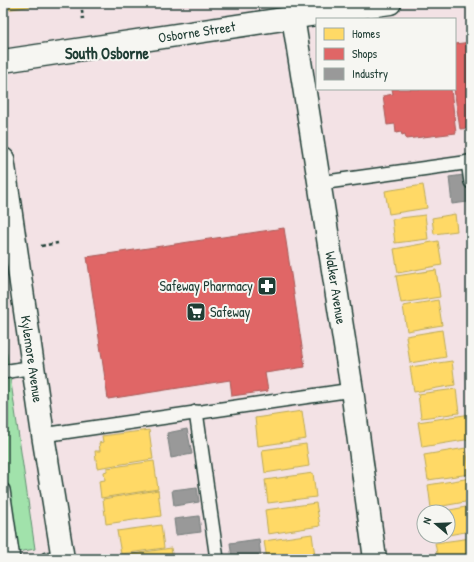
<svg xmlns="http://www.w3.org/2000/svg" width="474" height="562" font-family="'Patrick Hand',sans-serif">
<rect width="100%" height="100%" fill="#f3e2e5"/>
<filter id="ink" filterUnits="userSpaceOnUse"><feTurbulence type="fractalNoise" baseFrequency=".025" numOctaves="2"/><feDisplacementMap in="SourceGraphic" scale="8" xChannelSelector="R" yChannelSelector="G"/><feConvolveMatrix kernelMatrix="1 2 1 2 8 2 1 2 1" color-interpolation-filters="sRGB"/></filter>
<g filter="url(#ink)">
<path fill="#a1e2ab" stroke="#609070" d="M3,327L35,549L12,553L3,490Z"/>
<g fill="#ffd966" stroke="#bcaa57">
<path d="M3,3H59L3,10Z"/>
<path d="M423,185L427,208L389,214L385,191Z"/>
<path d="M455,214L457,231L434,234L432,218Z"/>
<path d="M425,215L428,239L395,243L392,219Z"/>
<path d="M438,241L442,265L398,273L394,249Z"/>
<path d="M436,270L440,297L401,303L396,276Z"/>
<path d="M438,300L442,325L407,331L403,306Z"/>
<path d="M442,330L446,357L410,363L406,336Z"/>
<path d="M452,361L455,385L414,392L410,367Z"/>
<path d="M456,389L459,413L421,418L418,394Z"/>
<path d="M302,411L306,439L258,446L255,418Z"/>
<path d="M471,414V439L422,447L418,422Z"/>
<path d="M149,430L153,459L97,468L95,451H100L99,443L103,442L102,436Z"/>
<path d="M306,444L309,466L265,473L262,450Z"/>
<path d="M466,448L470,474L428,480L424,455Z"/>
<path d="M154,461L158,489L101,498L99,481L105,480L104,472L107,471V468Z"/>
<path d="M313,473L316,497L268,503L265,480Z"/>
<path d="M471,478V501L431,508L428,485Z"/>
<path d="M158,490L161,516L106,524L103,499Z"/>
<path d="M316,503L320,526L268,534L265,510Z"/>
<path d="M471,506V531L448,535V512H439Z"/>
<path d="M161,525L164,548L121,554L117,531Z"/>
<path d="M312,534L315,556L298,559H267L264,541Z"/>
<path d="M471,538V559H438L435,543Z"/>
<path d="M171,548L173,559H113V557Z"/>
</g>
<g fill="#e06666" stroke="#a65a57">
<path d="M471,42V128L460,129L454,89L455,44Z"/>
<path d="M392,89H451L456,133L406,139L405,134L402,135L401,132L396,133L395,124L387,125L383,96L393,94Z"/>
<path d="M284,228L305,367L265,373L268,391L232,396L230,380L108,399L87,257Z"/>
</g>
<g fill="#999" stroke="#747d7b">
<path d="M464,175L468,202L452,204L449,177Z"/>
<path d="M187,429L192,454L171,458L167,433Z"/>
<path d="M197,487L199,502L174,506L172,490Z"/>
<path d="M199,516L201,532L176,535L174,519Z"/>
<path d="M259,539L261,558L232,559L230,543Z"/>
</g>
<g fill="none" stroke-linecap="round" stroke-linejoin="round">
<defs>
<g id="service">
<path d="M468,162L471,182"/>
<path d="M320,183L471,162"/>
<path d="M3,372L34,367"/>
<path d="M196,412L217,559"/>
<path d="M43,435L352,390"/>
<path d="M3,490L13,559"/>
<path d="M47,559L63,557"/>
</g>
<g id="minor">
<path id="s1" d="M293,17L352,390L375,559"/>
<path id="s2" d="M3,159L43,435L63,559"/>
</g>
<g id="secondary">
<path id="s3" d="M3,61L390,3"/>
</g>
</defs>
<use href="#service" stroke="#1f3d34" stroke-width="16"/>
<use href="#minor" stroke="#1f3d34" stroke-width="25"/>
<use href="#secondary" stroke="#1f3d34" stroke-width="25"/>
<g stroke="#1f3d34" stroke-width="2.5" stroke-dasharray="4 3" stroke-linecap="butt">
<path d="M81,3L83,19"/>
<path d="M144,3L145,9"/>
<path d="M41,246L58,243"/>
</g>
<use href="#service" stroke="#f6f6f2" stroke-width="13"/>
<use href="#minor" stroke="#f6f6f2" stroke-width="22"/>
<use href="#secondary" stroke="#f6f6f2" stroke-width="22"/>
</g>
</g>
<defs>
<symbol id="pharmacy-square" viewBox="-11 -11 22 22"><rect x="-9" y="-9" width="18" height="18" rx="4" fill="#1f3d34" stroke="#f6f6f2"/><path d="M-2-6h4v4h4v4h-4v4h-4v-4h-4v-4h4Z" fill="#fff"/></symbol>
<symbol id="supermarket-square" viewBox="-11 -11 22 22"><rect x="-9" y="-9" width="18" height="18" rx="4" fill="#1f3d34" stroke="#f6f6f2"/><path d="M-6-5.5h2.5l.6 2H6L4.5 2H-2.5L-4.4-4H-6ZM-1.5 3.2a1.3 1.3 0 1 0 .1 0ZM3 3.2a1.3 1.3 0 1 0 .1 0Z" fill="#fff"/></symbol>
</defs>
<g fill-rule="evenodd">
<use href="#pharmacy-square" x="256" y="275" width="22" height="22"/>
<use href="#supermarket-square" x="185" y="301" width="22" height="22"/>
</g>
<g text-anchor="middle" stroke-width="4" stroke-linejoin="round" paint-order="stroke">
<g font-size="14" fill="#1f3d34" stroke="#f6f6f2">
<text dy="5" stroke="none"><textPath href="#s3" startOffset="196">Osborne Street</textPath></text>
<text dy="5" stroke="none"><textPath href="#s1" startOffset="274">Walker Avenue</textPath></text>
<text dy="5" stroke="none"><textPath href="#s2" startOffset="202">Kylemore Avenue</textPath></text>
</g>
<g font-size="14" fill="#1f3d34" stroke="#f6f6f2" text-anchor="end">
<text x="253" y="291">Safeway Pharmacy</text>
<text x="210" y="317" text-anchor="start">Safeway</text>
</g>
<g font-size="16" font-weight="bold" fill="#1f3d34" stroke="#f6f6f2">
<text x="107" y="59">South Osborne</text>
</g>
</g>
<rect width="474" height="562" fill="none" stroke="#f6f6f2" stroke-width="16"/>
<rect x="8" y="8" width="458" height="546" fill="none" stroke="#1f3d34" stroke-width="1.5" filter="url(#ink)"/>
<rect x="316" y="18" width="140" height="72" fill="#f6f6f2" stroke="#a0aca6"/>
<rect x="324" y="28" width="20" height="12" fill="#ffd966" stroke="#a0aca6"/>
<text x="352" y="38" font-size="12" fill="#1f3d34">Homes</text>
<rect x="324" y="48" width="20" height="12" fill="#e06666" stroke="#a0aca6"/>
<text x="352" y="58" font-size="12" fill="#1f3d34">Shops</text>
<rect x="324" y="68" width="20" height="12" fill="#999999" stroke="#a0aca6"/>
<text x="352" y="78" font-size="12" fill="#1f3d34">Industry</text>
<g transform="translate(436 524) rotate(289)"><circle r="19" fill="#f6f6f2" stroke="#a0aca6"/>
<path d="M0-3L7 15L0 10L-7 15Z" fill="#1f3d34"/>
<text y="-6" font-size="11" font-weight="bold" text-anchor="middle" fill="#1f3d34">N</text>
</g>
</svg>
